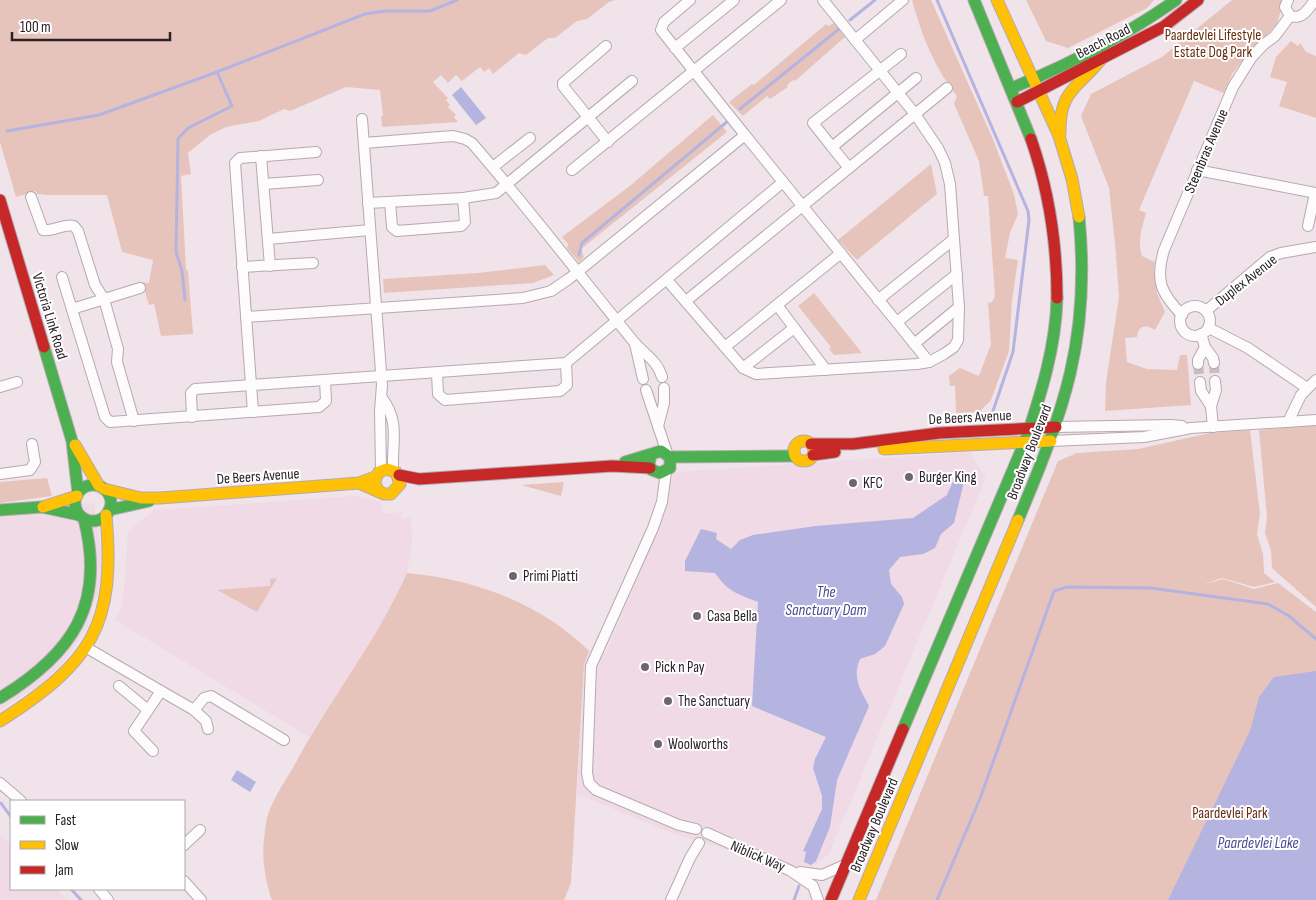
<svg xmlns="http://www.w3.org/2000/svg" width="1316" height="900" font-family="'Sofia Sans Condensed',sans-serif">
<rect width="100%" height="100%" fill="#f0e4ea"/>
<g fill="#efdae6">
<path d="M970,452L986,477L829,854L798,879L719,847L677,835L577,794L584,664L589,651L606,653L662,519L670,481L675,472Z"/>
<path d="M355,496L381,502L383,514L402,512V518H411L412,543L407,573L398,594L364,651L309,737L115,620L122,604L125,578L128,531L154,510Z"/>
<path d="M94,503L101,550V580L88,625L61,666L38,686L0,710V510Z"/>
<path d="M0,834L11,845V889H56L67,900H0Z"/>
</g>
<g fill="#e7c4bb">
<path d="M0,0H615L609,2L587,19L577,21L555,38H548L526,55L519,53L493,74L489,68L484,72L480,67L462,81L456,75L448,83L441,75L433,82L448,98L446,100L450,105L448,107L456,115L454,117L458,122L382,127L381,116H383L380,90L346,87L290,111L284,109L259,121L226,127L210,135L188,153L191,174L181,176L186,269L188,272L193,334L161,336L154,304L149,305L142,282L149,283L153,260L122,252L107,195H46L37,194L36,191L16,197L0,142Z"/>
<path d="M912,0H931L992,137L1014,194L1018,214L1010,233L1005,258L1018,260L1012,301L1009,351L991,400L979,412L956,413L955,386H950L949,376L960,368L979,376L991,344L988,303L992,302L995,296L988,196H984L979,161L954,104L957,96C935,69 921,34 912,0Z"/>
<path d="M1026,0H1154L1147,8L1068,48L1046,41Z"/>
<path d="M1232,0H1284L1277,24L1242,61L1232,74L1224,93L1194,81L1139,210L1146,213C1142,229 1137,240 1142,256L1155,262L1154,269L1157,293L1165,312L1155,330C1146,324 1138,325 1137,337L1125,338L1127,362L1147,369L1177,370L1180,355H1187L1191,405L1105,411L1106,382L1119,297L1115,243L1109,188L1081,116L1091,94L1162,57Z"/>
<path d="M834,23L845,37L795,81L793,80L787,85L788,87L770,99L767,96L743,116L729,102L752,84L754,85L826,24L828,26Z"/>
<path d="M1291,41L1298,46L1300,43L1306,52L1316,56V118L1279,106L1287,82L1270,77L1276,57Z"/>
<path d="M713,115L727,132L581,249L584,257L579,262L567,248L568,244L562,237L631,185Z"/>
<path d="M931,164L937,194L857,260L838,240Z"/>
<path d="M545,265L554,275L533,283L384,293L383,279L478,273Z"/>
<path d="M814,293L862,353L834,355L829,349L831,347L798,306Z"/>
<path d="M1316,425V607L1272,568L1271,551L1265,533L1267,517L1259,430Z"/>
<path d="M1250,430L1260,514L1257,534L1263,554L1264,573L1275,582L1254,587L1222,578L1202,585L1223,579L1254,589L1278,583L1316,612V900H876L1058,461L1077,453L1138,449L1210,433Z"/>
<path d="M47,478L52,496L0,503V482Z"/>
<path d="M564,482L561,496L521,485Z"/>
<path d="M407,573C474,579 541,603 589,651L584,664L571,883L564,900H272L271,898C263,869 261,854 266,824C269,804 284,783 294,766C329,700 377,641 407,573Z"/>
<path d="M277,578L257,612L217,590L270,586V579Z"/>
</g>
<g fill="#b5b3e0">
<path d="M461,87L486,118L476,125L452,95Z"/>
<path d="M960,474L962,475L963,486L954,523L941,534L935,548L923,554L900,557L889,570L891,584L902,597L904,604L885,646L875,654L860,659C852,678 860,689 869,706L837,780L830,827L816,861L811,865L804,862L806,852L803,851L822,809V796L813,768L815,759L826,737L752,706L758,602C738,594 728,592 715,573L685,571V561L701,529L717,533L716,539L731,549L740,540L753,535L816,526L913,518L947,495L955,477Z"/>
<path d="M1316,671V900H1168L1250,731L1259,697L1274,677Z"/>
<path d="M237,770L256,782L250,792L231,780Z"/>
</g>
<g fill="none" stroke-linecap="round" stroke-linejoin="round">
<g stroke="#b5b3e0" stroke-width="3">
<path d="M937,0L1028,211L1029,220L1013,352L993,411"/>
<path d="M850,20L875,0"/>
<path d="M740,109L839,29"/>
<path d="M7,131L99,115L217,72L365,14L385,11H430L457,0"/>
<path d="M579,255L582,243L728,121"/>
<path d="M185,300L182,271L176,252L178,139L188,128L232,106L217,72"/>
<path d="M1,803L11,817"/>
<path d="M71,889L81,900"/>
<path d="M794,900L799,886"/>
<path d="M937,900L981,796L1054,591L1067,587L1151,588L1268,604L1289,616L1316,639"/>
</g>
<g stroke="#c8bdc3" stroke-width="10" stroke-dasharray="10 5" stroke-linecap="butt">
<path d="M1214,363L1215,381"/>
<path d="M1198,364L1200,382"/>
</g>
<defs>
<g id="street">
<path d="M690,0L664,22L661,30L745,135"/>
<path d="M1288,0L1285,7L1290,16"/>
<path d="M1290,16C1303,20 1308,9 1315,0"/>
<path d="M855,40L903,0"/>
<path d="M606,46L563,83V86L608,142"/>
<path d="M675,48L734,0"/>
<path d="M901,54L813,123L832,147L916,78"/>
<path d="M362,119L382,385L380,411L381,470"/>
<path d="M364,143L453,136L465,139L472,143C528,208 580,276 634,342C645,355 657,360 662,377"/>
<path d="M832,147L849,168"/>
<path d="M261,156L270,266"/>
<path d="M493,167L530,138"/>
<path d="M572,170L781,0"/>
<path d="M1197,170L1316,193"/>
<path d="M264,184L318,180"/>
<path d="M31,197L43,230C54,232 63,223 74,226L78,231L95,285L104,299L118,349L117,362L134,421"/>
<path d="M390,202L392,227L397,231L461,226L465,222L463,198"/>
<path d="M368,203L463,198L496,193L632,81"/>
<path d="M1308,226L1315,193"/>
<path d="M268,239L370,230"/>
<path d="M242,267L313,263"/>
<path d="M62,277L105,417L110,422L319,407L326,401L325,380"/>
<path d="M667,280L743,368L756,374L917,364L929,362L944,354L954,347L958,340L959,307L954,239L950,184L945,163L938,148L915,114L823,0"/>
<path d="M878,300L954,239"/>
<path d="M686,301L947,88"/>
<path d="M777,305L826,370"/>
<circle cx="1195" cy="321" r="15"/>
<path d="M72,309L140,288"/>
<path d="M1206,311L1270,257L1281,253L1316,247"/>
<path d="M1182,315C1161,293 1155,281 1164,250L1233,87L1251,58L1263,45L1275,36L1290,16"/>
<path d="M246,317L523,298L551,291L570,278L745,135L783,182"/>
<path d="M897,322L957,274"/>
<path d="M1209,328L1248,348L1307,388"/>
<path d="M1201,334L1205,347L1213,358L1214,363"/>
<path d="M635,344L643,379"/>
<path d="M914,344L959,307"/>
<path d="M725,347L841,253"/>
<path d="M1198,364V360L1205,347"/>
<path d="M743,368L794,328"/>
<path d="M437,373L438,394L445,400L560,391L567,385L566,363"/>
<path d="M1200,382L1201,391L1211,406"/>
<path d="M0,387L17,382"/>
<path d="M646,390L667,453"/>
<path d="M382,398C400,422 392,441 393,470"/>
<path d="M253,412L235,163L240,158L316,152"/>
<path d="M192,417L191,393L195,389L566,363L783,182L929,362"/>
<path d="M1288,422L1301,395L1316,380"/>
<path d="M658,426L664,403V388"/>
<path d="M1056,427L1171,425L1182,426"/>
<path d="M1213,427L1211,406L1216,390L1215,381"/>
<path d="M1051,441L1144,437L1191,428L1316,420"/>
<path d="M666,472L662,502L653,528L591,666L587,773L589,783L596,790L679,825L696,829"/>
<path d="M0,474L30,470L35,462L32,444"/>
<path d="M87,648L161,691L134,731L153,751"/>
<path d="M119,686L148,710"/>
<path d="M161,691L194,710L204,698L211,696L284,740"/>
<path d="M194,710L206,721L208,729"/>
<path d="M0,783L21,801"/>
<path d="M707,833L791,871L813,886L818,900"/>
<path d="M184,845L200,830"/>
<path d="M800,872L822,875L847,864"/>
<path d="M184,881L201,900"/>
<path d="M99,889L108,900"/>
<path d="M671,900L690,858L699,843"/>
</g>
<g id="fast">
<path d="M974,0L1031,139"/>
<path d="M1012,88C1070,64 1125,36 1176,0"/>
<path d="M44,347L72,441L78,493"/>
<path d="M670,457L795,456"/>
<path d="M625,462L661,451L670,457V468L660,473L652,470L649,464L651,455"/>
<circle cx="93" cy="503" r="18"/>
<path d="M0,510L42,507L79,515"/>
<path d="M109,510L149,501"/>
<path d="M1018,520C1064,410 1091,339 1079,217"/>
<path d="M0,698C72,654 106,605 84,519"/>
<path d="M903,729L1026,439C1041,394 1056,346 1057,298"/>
</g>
<g id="slow">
<path d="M997,0L1059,136L1072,179L1079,217"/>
<path d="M1060,134C1059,89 1078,89 1102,58"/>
<circle cx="804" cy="451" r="10"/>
<path d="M75,445L99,486"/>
<path d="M884,449L1051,441"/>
<path d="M359,483L384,494H391L400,484L396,472L387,469L379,472L374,482L378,490"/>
<path d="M104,489L141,498H160L359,483L375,477"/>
<path d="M43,507L77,496"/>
<path d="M0,721C92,662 116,626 106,515"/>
<path d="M859,900L1018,520"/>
</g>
<g id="jam">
<path d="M1017,102L1163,27L1198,0"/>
<path d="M1031,139C1049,191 1057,243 1057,298"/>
<path d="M0,200L44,347"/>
<path d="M811,444H853L939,433L1056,427"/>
<path d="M813,455L835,452"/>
<path d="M399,475L419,479L612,466L650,468"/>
<path d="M831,900L903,729"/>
</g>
</defs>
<use href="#street" stroke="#b4aaaf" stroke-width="12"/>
<use href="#fast" stroke="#b4aaaf" stroke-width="13"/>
<use href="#slow" stroke="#b4aaaf" stroke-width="13"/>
<use href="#jam" stroke="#b4aaaf" stroke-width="13"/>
<use href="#street" stroke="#fdfbfc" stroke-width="10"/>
<use href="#fast" stroke="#4caf50" stroke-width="11"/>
<use href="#slow" stroke="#ffc107" stroke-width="11"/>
<use href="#jam" stroke="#c62828" stroke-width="11"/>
</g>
<g fill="#6f666b" stroke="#fff" stroke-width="2">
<circle cx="909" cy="477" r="5"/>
<circle cx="853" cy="483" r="5"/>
<circle cx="513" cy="576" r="5"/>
<circle cx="697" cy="616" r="5"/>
<circle cx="645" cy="667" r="5"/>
<circle cx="668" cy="701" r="5"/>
<circle cx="658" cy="744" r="5"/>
</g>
<g text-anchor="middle" stroke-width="4" stroke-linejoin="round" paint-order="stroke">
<g font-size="15" fill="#682c10" stroke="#fff">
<text x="1213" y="40">Paardevlei Lifestyle<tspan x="1213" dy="17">Estate Dog Park</tspan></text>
<text x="1230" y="818">Paardevlei Park</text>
</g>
<g font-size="15" fill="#2a2227" stroke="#fff">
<text transform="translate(1103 41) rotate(-27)" y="5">Beach Road</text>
<text transform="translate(1206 151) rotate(-67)" y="5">Steenbras Avenue</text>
<text transform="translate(1246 280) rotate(-38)" y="5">Duplex Avenue</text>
<text transform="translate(50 316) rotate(73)" y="5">Victoria Link Road</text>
<text transform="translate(970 417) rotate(-3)" y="5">De Beers Avenue</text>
<text transform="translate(1029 452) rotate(-69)" y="5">Broadway Boulevard</text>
<text transform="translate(258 476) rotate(-4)" y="5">De Beers Avenue</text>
<text transform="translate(874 825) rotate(-67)" y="5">Broadway Boulevard</text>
<text transform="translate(758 856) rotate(23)" y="5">Niblick Way</text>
</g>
<g font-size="15" fill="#2a2227" stroke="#fff" text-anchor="start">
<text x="919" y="482">Burger King</text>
<text x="863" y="488">KFC</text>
<text x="523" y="581">Primi Piatti</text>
<text x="707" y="621">Casa Bella</text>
<text x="655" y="672">Pick n Pay</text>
<text x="678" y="706">The Sanctuary</text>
<text x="668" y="749">Woolworths</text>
</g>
<g font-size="16" font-style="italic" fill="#4c4892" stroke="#fff">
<text x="826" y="597">The<tspan x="826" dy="18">Sanctuary Dam</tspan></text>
<text x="1258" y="848">Paardevlei Lake</text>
</g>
</g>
<rect x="10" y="800" width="175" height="90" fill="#ffffff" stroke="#aaa7a9"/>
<rect x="20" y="816" width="25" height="8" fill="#4caf50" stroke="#aaa7a9"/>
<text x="55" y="825" font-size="15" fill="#2a2227">Fast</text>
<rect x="20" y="841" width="25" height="8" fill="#ffc107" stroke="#aaa7a9"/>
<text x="55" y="850" font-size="15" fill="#2a2227">Slow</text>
<rect x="20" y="866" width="25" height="8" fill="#c62828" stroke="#aaa7a9"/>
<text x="55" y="875" font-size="15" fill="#2a2227">Jam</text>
<path d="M12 32v8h158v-8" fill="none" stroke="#2a2227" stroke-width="2.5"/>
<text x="20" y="32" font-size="15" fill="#2a2227" stroke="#ffffff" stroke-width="4" paint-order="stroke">100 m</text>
</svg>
